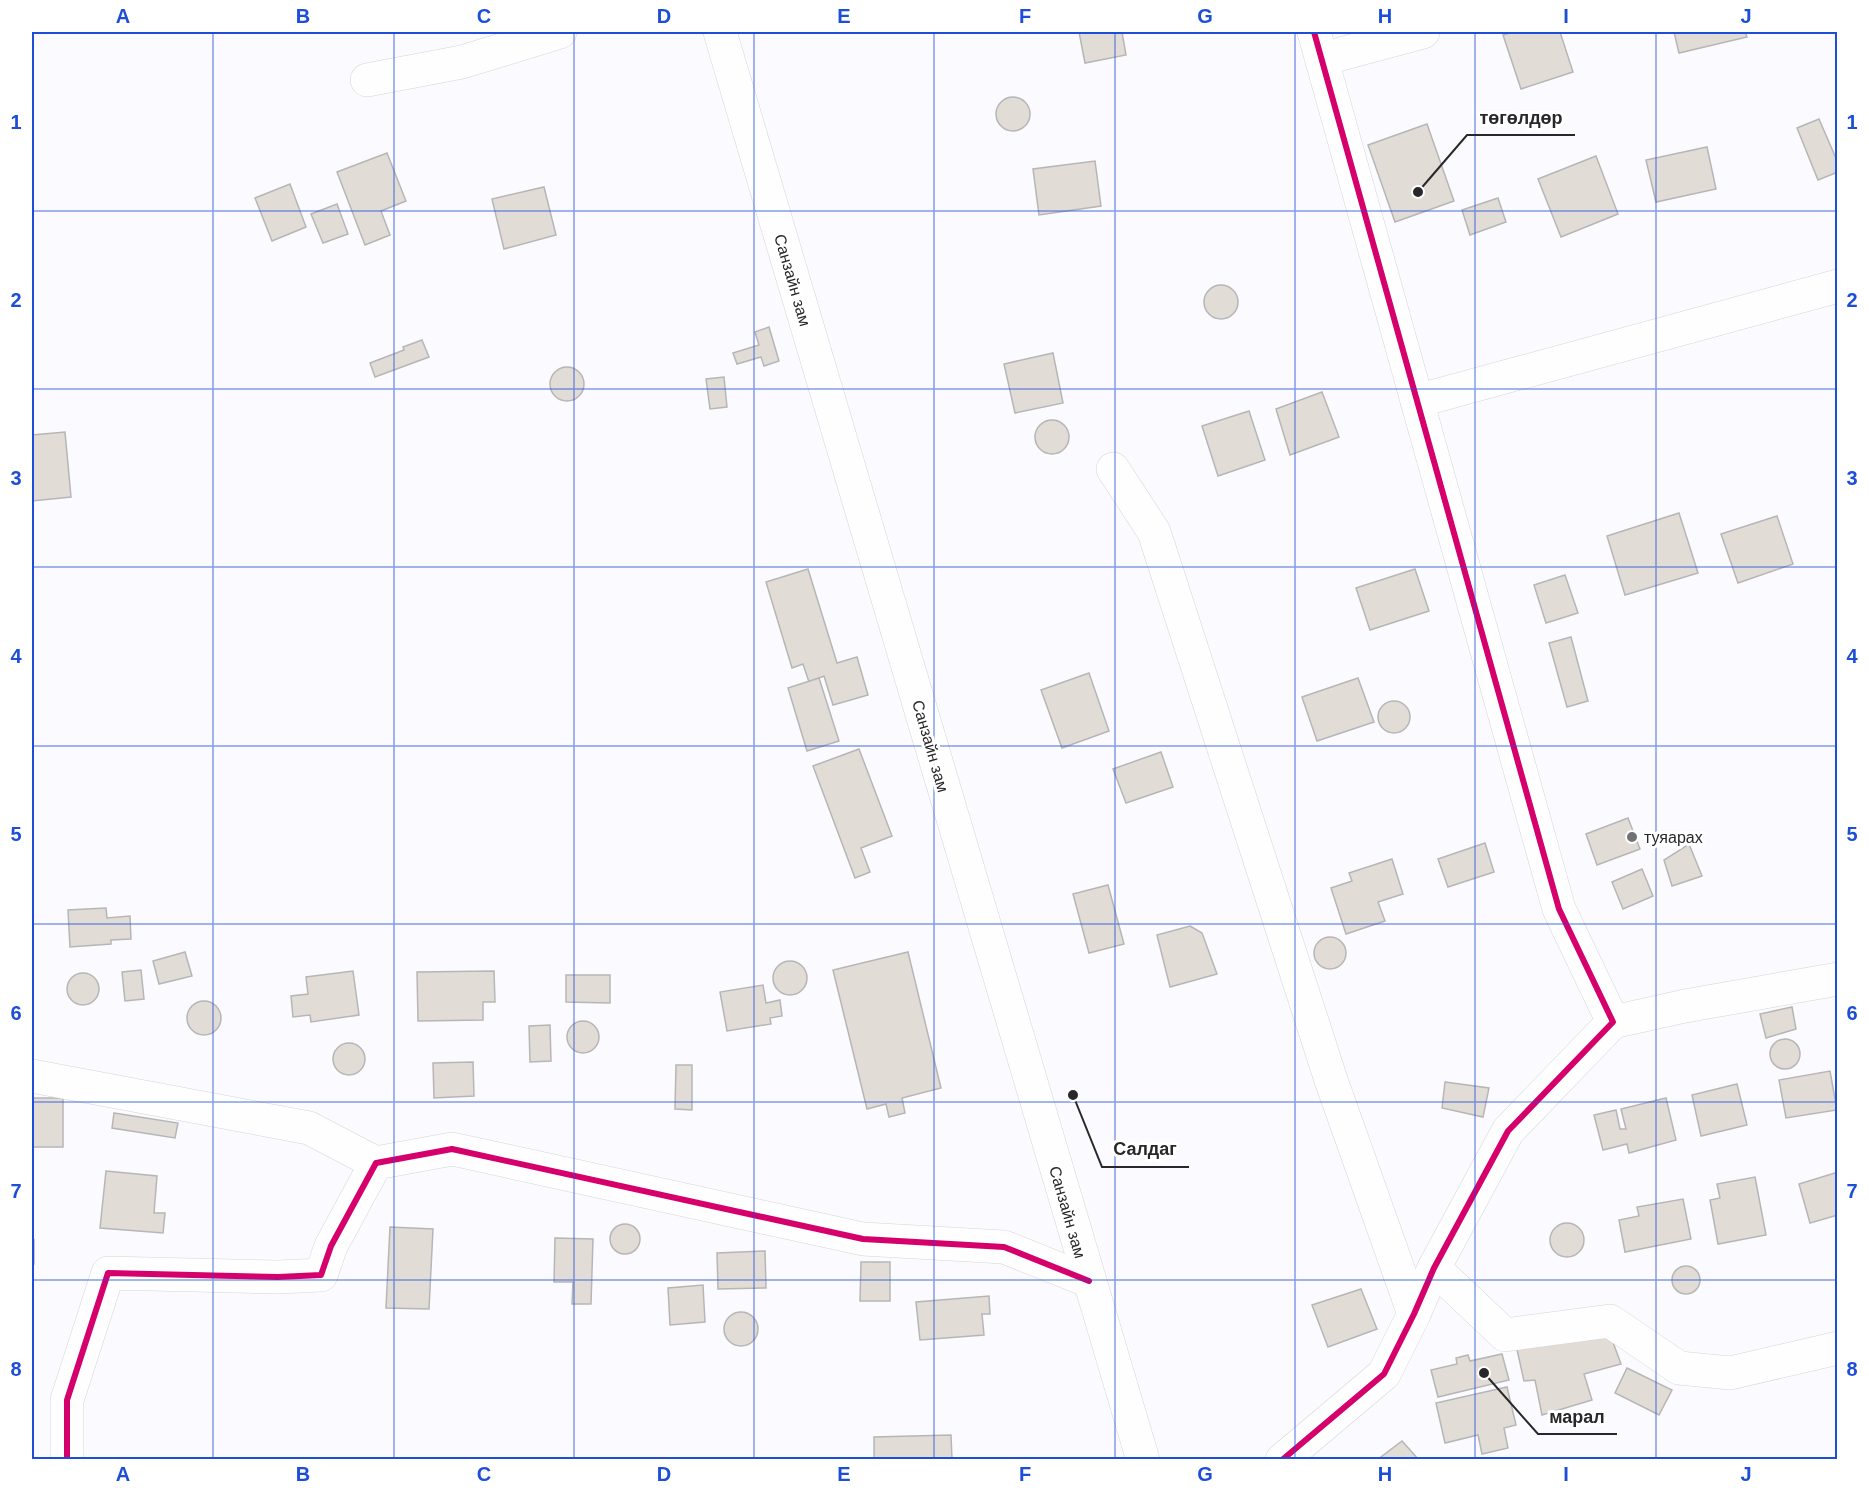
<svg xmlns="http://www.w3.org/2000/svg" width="1869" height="1491" font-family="Arial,sans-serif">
<rect width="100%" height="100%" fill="#fbfafe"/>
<g fill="#e2dcd7" stroke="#b7b6b6" stroke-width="1.5">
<path d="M1079,32H1122L1126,55L1085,63Z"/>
<path d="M1513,32H1560L1573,72L1521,89L1503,35Z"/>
<path d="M1674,32H1745L1747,37L1679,53Z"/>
<circle cx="1013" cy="114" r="17"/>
<path d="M1819,119L1838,163V172L1818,180L1797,128Z"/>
<path d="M1427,124L1454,201L1395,222L1368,145Z"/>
<path d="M1707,147L1716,189L1656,202L1646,160Z"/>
<path d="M387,153L406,201L381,211L390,235L365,245L337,172Z"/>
<path d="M1596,156L1618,214L1561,237L1538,179Z"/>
<path d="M1095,161L1101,206L1039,215L1033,169Z"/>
<path d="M290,184L306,227L272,241L255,198Z"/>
<path d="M544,187L556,235L504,249L492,199Z"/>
<path d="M1498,198L1506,222L1470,235L1462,210Z"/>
<path d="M337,204L348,234L323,243L311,214Z"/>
<circle cx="1221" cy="302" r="17"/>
<path d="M769,327L779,361L764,366L761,357L737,364L733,353L759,345L755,332Z"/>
<path d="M422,340L429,357L375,377L370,363L404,350L403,347Z"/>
<path d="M1053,353L1063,403L1015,413L1004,364Z"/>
<circle cx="567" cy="384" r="17"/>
<path d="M724,377L727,407L710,409L706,379Z"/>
<path d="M1322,392L1339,437L1290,455L1276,409Z"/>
<path d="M1249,411L1265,460L1218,476L1202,426Z"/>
<circle cx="1052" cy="437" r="17"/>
<path d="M65,432L71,497L32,501V435Z"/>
<path d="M1679,513L1698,573L1625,595L1607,536Z"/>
<path d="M1777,516L1793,564L1738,583L1721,534Z"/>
<path d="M808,569L837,663L857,657L868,695L833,705L824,676L809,682L803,664L792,668L766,582Z"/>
<path d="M1415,569L1429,611L1370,630L1356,588Z"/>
<path d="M1565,575L1578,613L1546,623L1534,585Z"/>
<path d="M1571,637L1588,701L1567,707L1549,643Z"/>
<path d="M1089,673L1109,731L1062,748L1041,690Z"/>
<path d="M819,678L839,741L807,751L788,688Z"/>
<path d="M1358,678L1374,722L1317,741L1302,697Z"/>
<circle cx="1394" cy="717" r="16"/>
<path d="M859,749L892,836L861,848L870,872L855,878L813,766Z"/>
<path d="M1161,752L1173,787L1126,803L1113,769Z"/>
<path d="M1628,818L1640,849L1597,865L1586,834Z"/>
<path d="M1485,843L1494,872L1448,887L1438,859Z"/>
<path d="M1689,844L1702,876L1672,886L1664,860Z"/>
<path d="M1392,859L1403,894L1378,902L1385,921L1346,934L1331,888L1352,881L1349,873Z"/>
<path d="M1642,869L1653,896L1623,909L1612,882Z"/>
<path d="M1108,885L1124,944L1089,953L1073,894Z"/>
<path d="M106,908L107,918L130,916L131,939L111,940V944L70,947L68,910Z"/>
<path d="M1190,926L1202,933L1217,974L1170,987L1157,935Z"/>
<circle cx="1330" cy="953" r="16"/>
<path d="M185,952L192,976L159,984L153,961Z"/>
<path d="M908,952L941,1088L902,1098L905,1113L889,1117L886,1104L867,1109L833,970Z"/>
<circle cx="790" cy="978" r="17"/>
<path d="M141,970L144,999L125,1001L122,972Z"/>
<path d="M353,971L359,1015L311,1022L310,1015L293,1017L291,996L308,994L306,977Z"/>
<path d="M494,971L495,1002H483V1020L418,1021L417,972Z"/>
<circle cx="83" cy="989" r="16"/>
<path d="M566,975H610V1003L566,1002Z"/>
<path d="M763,985L766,1003L780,1000L782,1016L770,1018L771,1024L727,1031L720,992Z"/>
<circle cx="204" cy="1018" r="17"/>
<path d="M1792,1007L1796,1029L1766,1038L1760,1014Z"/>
<circle cx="583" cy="1037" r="16"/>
<path d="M550,1025L551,1061L530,1062L529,1026Z"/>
<circle cx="1785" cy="1054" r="15"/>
<circle cx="349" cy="1059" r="16"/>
<path d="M473,1062L474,1096L434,1098L433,1063Z"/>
<path d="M676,1065H692V1110L675,1109Z"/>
<path d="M1830,1071L1837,1110L1786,1118L1779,1080Z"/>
<path d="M1445,1082L1489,1088L1483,1117L1442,1108Z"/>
<path d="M1737,1084L1747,1125L1701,1136L1692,1095Z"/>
<rect x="32" y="1098" width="31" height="49"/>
<path d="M1666,1098L1676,1140L1629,1153L1627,1144L1603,1150L1594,1115L1616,1110L1620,1129H1626L1621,1109Z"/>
<path d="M114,1113L178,1123L175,1138L112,1128Z"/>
<path d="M106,1171L157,1176L154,1213H165L163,1233L100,1228Z"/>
<path d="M1838,1172V1215L1810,1223L1799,1184Z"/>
<path d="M1755,1177L1766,1235L1718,1244L1710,1200L1720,1198L1717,1184Z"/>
<path d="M1683,1199L1691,1239L1625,1252L1619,1220L1639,1216L1637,1207Z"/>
<circle cx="1567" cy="1240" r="17"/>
<circle cx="625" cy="1239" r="15"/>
<path d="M390,1227L433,1229L429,1309L386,1308Z"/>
<path d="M555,1238L593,1239L591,1304H572L573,1282H554Z"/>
<path d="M34,1240V1264H32V1241Z"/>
<path d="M765,1251L766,1288L718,1289L717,1253Z"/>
<path d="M861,1262H890V1301H860Z"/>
<circle cx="1686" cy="1280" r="14"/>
<path d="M703,1285L705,1322L670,1325L668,1288Z"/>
<path d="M1361,1289L1377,1329L1328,1347L1312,1305Z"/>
<path d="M989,1296L990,1314H982L984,1335L920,1340L916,1302Z"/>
<circle cx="741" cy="1329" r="17"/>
<path d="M1607,1326L1621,1364L1584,1374L1592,1400L1542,1415L1535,1380L1524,1381L1516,1345Z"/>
<path d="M1502,1354L1509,1380L1438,1397L1431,1370L1457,1364L1456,1358L1468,1355L1470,1361Z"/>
<path d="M1627,1368L1672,1390L1659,1415L1615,1393Z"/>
<path d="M1507,1387L1516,1425L1504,1428L1508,1448L1482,1454L1478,1435L1445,1443L1436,1403Z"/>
<path d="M951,1435L952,1460H874V1437Z"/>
<path d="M1402,1441L1419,1460H1377Z"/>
</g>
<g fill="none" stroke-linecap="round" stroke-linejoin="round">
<defs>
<g id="minor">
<path d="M1322,59L1423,32"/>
<path d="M367,80L462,62L560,32"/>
<path d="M1417,401L1838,286"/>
<path d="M1113,469L1154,532L1331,1080L1414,1314"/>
<path d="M1613,1022L1685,1006L1838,979"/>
<path d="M32,1076L309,1128L376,1163"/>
<path d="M1434,1268L1505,1335L1610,1321L1679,1368L1730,1373L1838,1348"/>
<path d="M67,1460V1400L108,1273L278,1277L321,1275L331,1246L376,1163L452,1149L863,1239L1004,1247L1089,1281"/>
<path d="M1282,1460L1384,1374L1414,1314L1434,1268L1508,1131L1613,1022L1559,909L1314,32"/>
</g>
<path id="major" d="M720,32L1143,1460"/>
</defs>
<use href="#minor" stroke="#d5d4d7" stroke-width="34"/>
<use href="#major" stroke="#d5d4d7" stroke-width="34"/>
<use href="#minor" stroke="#fefeff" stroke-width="33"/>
<use href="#major" stroke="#fefeff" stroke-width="33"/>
<defs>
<g id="cycleway">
<path d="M67,1460V1400L108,1273L278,1277L321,1275L331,1246L376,1163L452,1149L863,1239L1004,1247L1089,1281"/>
<path d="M1282,1460L1384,1374L1414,1314L1434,1268L1508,1131L1613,1022L1559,909L1314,32"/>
</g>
</defs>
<use href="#cycleway" stroke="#fff" stroke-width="10"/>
<use href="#cycleway" stroke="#d6006c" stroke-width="6"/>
</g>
<path fill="none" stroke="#1d4ed8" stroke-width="1.5" stroke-opacity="0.55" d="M213,32V1460M394,32V1460M574,32V1460M754,32V1460M934,32V1460M1115,32V1460M1295,32V1460M1475,32V1460M1656,32V1460M32,211H1838M32,389H1838M32,567H1838M32,746H1838M32,924H1838M32,1102H1838M32,1280H1838"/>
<circle fill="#727275" stroke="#fff" stroke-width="2" cx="1632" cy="837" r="6"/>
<g text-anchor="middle" stroke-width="6" stroke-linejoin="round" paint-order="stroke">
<g font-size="16" fill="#28282b" stroke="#fff">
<text transform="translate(793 280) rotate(74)" y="6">Санзайн зам</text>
<text transform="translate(931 746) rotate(74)" y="6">Санзайн зам</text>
<text transform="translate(1068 1212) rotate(74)" y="6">Санзайн зам</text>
</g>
<g font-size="16" fill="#28282b" stroke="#fff" text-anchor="start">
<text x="1644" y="843">туяарах</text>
</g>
</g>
<path fill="none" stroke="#28282b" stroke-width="2" d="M1418 192L1467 135H1575M1073 1095L1102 1167H1189M1484 1373L1538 1434H1617"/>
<g fill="#28282b" stroke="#fff" stroke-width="2">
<circle cx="1418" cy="192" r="6"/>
<circle cx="1073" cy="1095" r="6"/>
<circle cx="1484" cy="1373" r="6"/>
</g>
<g font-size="18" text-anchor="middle" font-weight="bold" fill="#28282b" stroke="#fff" stroke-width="6" stroke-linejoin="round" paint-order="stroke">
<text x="1521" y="124">төгөлдөр</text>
<text x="1145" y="1155">Салдаг</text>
<text x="1577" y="1423">марал</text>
</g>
<rect width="1869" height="1491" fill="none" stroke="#ffffff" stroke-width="66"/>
<rect x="33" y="33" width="1803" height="1425" fill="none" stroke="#1d4ed8" stroke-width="2"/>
<g font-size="20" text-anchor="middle" font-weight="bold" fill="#1d4ed8">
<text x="123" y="23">A</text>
<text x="303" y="23">B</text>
<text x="484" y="23">C</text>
<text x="664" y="23">D</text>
<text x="844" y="23">E</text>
<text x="1025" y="23">F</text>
<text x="1205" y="23">G</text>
<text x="1385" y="23">H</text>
<text x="1566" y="23">I</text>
<text x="1746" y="23">J</text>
<text x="16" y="129">1</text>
<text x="1852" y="129">1</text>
<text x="16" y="307">2</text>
<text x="1852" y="307">2</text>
<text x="16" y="485">3</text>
<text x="1852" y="485">3</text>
<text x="16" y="663">4</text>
<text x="1852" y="663">4</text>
<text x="16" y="841">5</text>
<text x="1852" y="841">5</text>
<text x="16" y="1020">6</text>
<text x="1852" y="1020">6</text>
<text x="16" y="1198">7</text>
<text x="1852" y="1198">7</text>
<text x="16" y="1376">8</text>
<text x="1852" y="1376">8</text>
<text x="123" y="1481">A</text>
<text x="303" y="1481">B</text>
<text x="484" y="1481">C</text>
<text x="664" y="1481">D</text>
<text x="844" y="1481">E</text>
<text x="1025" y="1481">F</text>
<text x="1205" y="1481">G</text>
<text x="1385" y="1481">H</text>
<text x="1566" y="1481">I</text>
<text x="1746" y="1481">J</text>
</g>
</svg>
